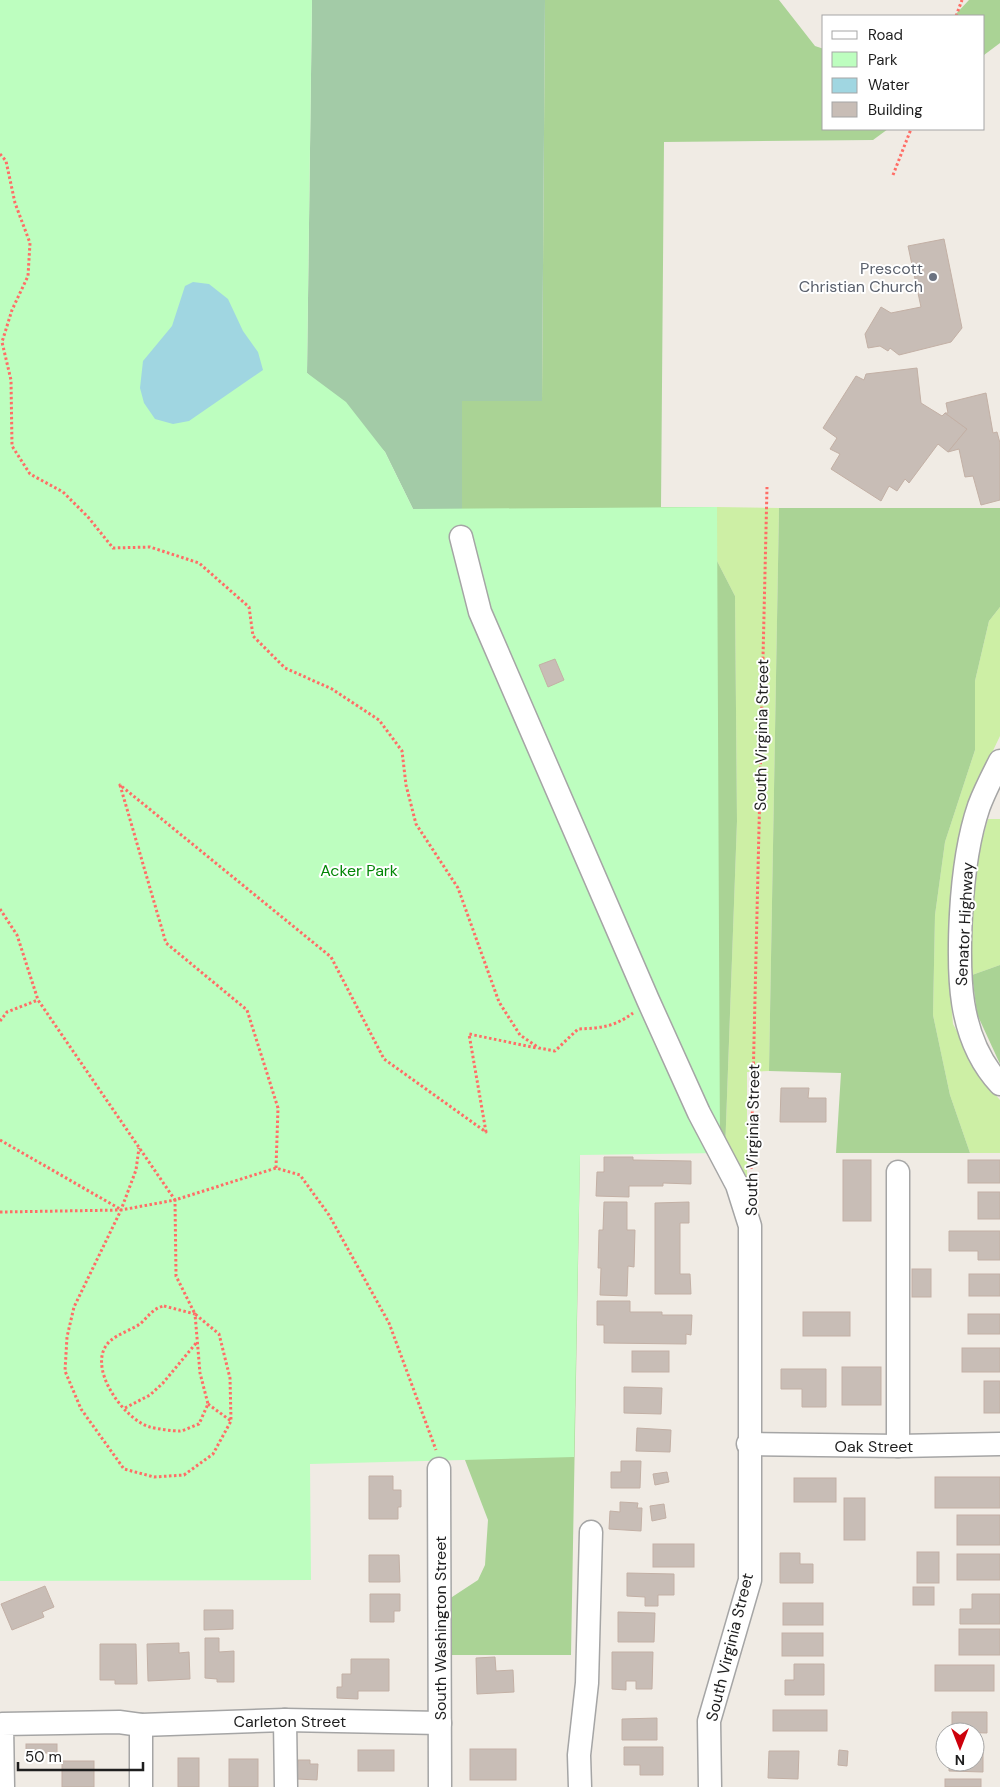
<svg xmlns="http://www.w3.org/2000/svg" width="1000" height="1787" font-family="'DM Sans',sans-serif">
<rect width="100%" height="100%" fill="#f0ebe4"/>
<g fill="#cdefa5">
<path d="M717,507L779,508L769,1071L747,1072V1196L725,1152L737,821L735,596L717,561Z"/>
<path d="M1000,607V736L978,782L956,848L948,967L953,1024L984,1082L1000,1100V1153H970L950,1095L933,1015L935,915L945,842L975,750V681L989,621Z"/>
<path d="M988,819H1000V965L972,975L971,925L977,858Z"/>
</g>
<g fill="#aad395">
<path d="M545,0H779L815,46L824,49V129H888L873,140L664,142L661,507H717V561L735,596L737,821L725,1152L462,509V401H542Z"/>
<path d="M969,0H1000V43L984,55V16H954Z"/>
<path d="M779,508H1000V607L989,621L975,681V750L945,842L935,915L933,1015L950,1095L970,1153H836L841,1073L769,1071Z"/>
<path d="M1000,965V1064L977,1014L972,975Z"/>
<path d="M580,1155L571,1655H447L449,1599L478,1580L485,1565L488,1520L465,1460Z"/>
</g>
<path fill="#a3cba7" d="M312,0H545L542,401H462V509H413L385,452L307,373Z"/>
<path fill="#bdfebf" d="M0,0H312L307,373L346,402L385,452L413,509L717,507L720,1153L580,1155L574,1457L310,1464L311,1580L0,1581Z"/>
<path fill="#a0d6e1" d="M193,282L209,284L228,299L243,331L258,352L263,370L189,421L173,424L155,419L144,403L140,388L143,361L172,326L185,286Z"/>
<g fill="#c8bdb6" stroke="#c3b0a5">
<path d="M944,239L962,328L951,342L899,355L890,348L888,351L880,346L868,348L865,334L881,307L891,313L921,307L908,246Z"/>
<path d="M917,368L921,403L942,416L945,413L967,429L948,452L938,444L909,483L905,479L897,491L889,486L881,501L831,469L840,454L830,449L837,438L823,428L856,376L864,380L866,374Z"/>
<path d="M986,393L993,433L997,432L1000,443V500L981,505L973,476L965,477L959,449L948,452L967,429L945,413H948L946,403Z"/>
<path d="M555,659L564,680L548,687L539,665Z"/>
<path d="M781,1088H809L808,1098H826V1122H780Z"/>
<path d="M604,1157H633V1160L691,1161V1184L663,1183V1186H629V1197L596,1196L597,1172H604Z"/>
<rect x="843" y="1160" width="28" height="61"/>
<rect x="968" y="1160" width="32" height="23"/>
<rect x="978" y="1192" width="22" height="27"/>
<path d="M604,1202H627V1230H635L634,1267L628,1266L627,1296L600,1295L601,1268H598L599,1230H603Z"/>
<path d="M689,1202V1223H680V1274H690L691,1294H655V1203Z"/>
<path d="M949,1231H1000V1260H978V1251H949Z"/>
<rect x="912" y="1269" width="19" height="28"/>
<rect x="969" y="1274" width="31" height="22"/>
<path d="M597,1301H630V1312H662V1315H692L691,1335L686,1334V1344L604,1343V1325H597Z"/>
<rect x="803" y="1312" width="47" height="24"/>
<rect x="968" y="1314" width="32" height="20"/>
<rect x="962" y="1348" width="38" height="24"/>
<rect x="632" y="1351" width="37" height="21"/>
<rect x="842" y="1367" width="39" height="38"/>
<path d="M781,1369H826V1407H802V1389H781Z"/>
<rect x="984" y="1381" width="16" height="32"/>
<path d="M624,1387L662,1388L661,1414L624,1413Z"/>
<path d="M637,1428L671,1430L670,1452L636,1451Z"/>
<path d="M621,1461H641L640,1488H611V1472H621Z"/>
<path d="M667,1472L669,1482L655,1485L653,1474Z"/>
<path d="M369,1476H393V1490H401V1507H398V1519H369Z"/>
<rect x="935" y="1477" width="65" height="31"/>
<rect x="794" y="1478" width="42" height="24"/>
<rect x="844" y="1498" width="21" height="42"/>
<path d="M620,1502L638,1503L637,1508H642L641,1531L609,1529L610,1511L620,1512Z"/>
<path d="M664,1504L666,1518L652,1521L650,1506Z"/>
<rect x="957" y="1515" width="43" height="30"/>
<rect x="653" y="1544" width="41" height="23"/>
<rect x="917" y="1552" width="22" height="31"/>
<path d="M780,1553H800V1564H813V1583H780Z"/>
<rect x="957" y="1554" width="43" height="26"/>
<path d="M369,1555H399L400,1582H369Z"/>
<path d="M627,1573L674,1574V1595H658V1606H645V1597L627,1596Z"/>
<path d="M45,1586L54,1607L42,1612L44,1617L12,1630L1,1604Z"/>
<rect x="913" y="1587" width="21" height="18"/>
<path d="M370,1594H400V1611H394V1622H370Z"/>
<path d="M972,1594H1000V1624H960V1609H972Z"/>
<rect x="783" y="1603" width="40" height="22"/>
<path d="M204,1610H233V1629L204,1630Z"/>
<path d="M618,1612L655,1613L654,1642H618Z"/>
<rect x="959" y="1629" width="41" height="26"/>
<rect x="782" y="1633" width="41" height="23"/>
<path d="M205,1638H219V1652L234,1651V1682H217V1679L205,1678Z"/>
<path d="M179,1643V1653L189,1652L190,1679L148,1681L147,1644Z"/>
<path d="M100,1644H136L137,1684H115V1680H100Z"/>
<path d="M612,1652H653L652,1689H636V1681H626V1690L612,1689Z"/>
<path d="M495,1657L496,1671L513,1670L514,1692L477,1694L476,1658Z"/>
<path d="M351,1659H389V1691H358V1699L337,1698V1687H342V1674H351Z"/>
<path d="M794,1664H824V1695H785V1680H794Z"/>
<rect x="935" y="1665" width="59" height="26"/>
<rect x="773" y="1710" width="54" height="21"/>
<path d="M952,1712H987V1733L952,1732Z"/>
<path d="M657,1718V1740H622V1719Z"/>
<rect x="26" y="1744" width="31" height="9"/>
<path d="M624,1747H663V1775H640V1765H624Z"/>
<path d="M975,1747L983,1748V1772L949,1771V1762H975Z"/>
<rect x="470" y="1749" width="46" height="31"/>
<rect x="358" y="1750" width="36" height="21"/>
<path d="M839,1750L848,1751L847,1766L838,1765Z"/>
<path d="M769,1751H799L798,1779L768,1778Z"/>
<rect x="178" y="1758" width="21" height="29"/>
<rect x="229" y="1759" width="29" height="28"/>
<path d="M298,1760H310V1764H318L317,1780L297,1779Z"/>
<rect x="62" y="1761" width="32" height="26"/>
<rect x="945" y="1779" width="36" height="8"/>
</g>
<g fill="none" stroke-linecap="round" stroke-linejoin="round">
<defs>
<g id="minor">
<path d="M461,537L480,612L648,1000L699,1113L737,1185L750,1226V1580L709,1721L710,1787"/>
<path d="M1000,761C993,775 985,790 979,806C967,841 963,878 961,914C958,973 957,1038 1000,1084"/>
<path d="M748,1444L898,1446L1000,1444"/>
<path d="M898,1446V1172"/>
<path d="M439,1469L440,1787"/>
<path d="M285,1720L286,1787"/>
<path d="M141,1725V1787"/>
<path d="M3,1787L2,1724L119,1722L141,1725L285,1720L440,1723"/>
<path d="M580,1787L579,1755L587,1683L591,1532"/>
</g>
</defs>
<use href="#minor" stroke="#a5a5a5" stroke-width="25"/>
<g stroke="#ff6d66" stroke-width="3" stroke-dasharray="2.5 2.5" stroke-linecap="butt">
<path d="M956,16L962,0"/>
<path d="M0,154L6,161L15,203L30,243L28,276L12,310L2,342L11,380L12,446L30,474L63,492L88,517L113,548L150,547L199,563L249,607L253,636L285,668L332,689L379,720L402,751L406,785L416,824L458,888L499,1002L520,1035L539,1048L555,1051L578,1029C601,1028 614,1027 633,1013"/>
<path d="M893,175L911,129"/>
<path d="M0,909L17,935L38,1000L175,1200L276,1168L300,1175L329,1215L389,1323L436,1450"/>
<path d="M0,1021L7,1012L38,1000"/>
<path d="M0,1140L120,1209"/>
<path d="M276,1168L278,1108L247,1010L166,943L120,785L331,957L384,1059L486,1132L469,1034L537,1048"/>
<path d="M751,1169L767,487"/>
<path d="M0,1212L121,1210L175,1200L176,1276L195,1314L219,1334L230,1378L231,1421L213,1454L184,1475L154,1477L124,1469L81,1409L65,1371L67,1337L74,1307L121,1210L136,1170L139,1148"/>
<path d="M164,1306L195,1314L200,1373L208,1404L199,1424C193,1426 186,1430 180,1431C172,1431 158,1429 150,1427C124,1420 84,1365 110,1341C118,1334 131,1330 140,1324C148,1317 153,1308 164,1306Z"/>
<path d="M208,1404L231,1421"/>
<path d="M125,1408L150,1395L163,1383L197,1342"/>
</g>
<use href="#minor" stroke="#fff" stroke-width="22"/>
</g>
<circle fill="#6b7280" stroke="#fff" stroke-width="2" cx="933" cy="277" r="5"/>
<g text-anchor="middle" stroke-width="4" stroke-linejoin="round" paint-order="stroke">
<g font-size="16" fill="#5b616d" stroke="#fff" text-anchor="end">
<text x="923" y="274">Prescott<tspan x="923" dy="18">Christian Church</tspan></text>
</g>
<g font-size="16" fill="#1e1e1e" stroke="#fff">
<text transform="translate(761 735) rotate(-89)" y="6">South Virginia Street</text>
<text transform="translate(964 924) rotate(-87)" y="6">Senator Highway</text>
<text transform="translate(752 1140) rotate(-89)" y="6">South Virginia Street</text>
<text x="874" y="1452">Oak Street</text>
<text transform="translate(440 1628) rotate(-90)" y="6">South Washington Street</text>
<text transform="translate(729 1647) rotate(-76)" y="6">South Virginia Street</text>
<text x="290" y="1727">Carleton Street</text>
</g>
<g font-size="16" fill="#028606" stroke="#fff">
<text x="359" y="876">Acker Park</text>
</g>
</g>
<rect x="822" y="15" width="162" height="115" fill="#ffffff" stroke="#a5a5a5"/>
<rect x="832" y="31" width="25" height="8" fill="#ffffff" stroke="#a5a5a5"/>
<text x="868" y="40" font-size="15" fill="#1e1e1e">Road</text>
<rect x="832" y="52" width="25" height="15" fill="#bdfebf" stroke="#a5a5a5"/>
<text x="868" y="65" font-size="15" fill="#1e1e1e">Park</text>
<rect x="832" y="78" width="25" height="15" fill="#a0d6e1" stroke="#a5a5a5"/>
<text x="868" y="90" font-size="15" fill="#1e1e1e">Water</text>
<rect x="832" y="102" width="25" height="15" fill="#c8bdb6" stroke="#a5a5a5"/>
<text x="868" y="115" font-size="15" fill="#1e1e1e">Building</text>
<g transform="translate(960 1747) rotate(180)"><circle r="24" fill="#ffffff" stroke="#a5a5a5"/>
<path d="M0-4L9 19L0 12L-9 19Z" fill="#cd000b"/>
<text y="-8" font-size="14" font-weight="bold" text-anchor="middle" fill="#1e1e1e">N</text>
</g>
<path d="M18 1762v8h125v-8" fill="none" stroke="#1e1e1e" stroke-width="2.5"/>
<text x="25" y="1762" font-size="15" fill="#1e1e1e" stroke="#ffffff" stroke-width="4" paint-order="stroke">50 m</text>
</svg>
